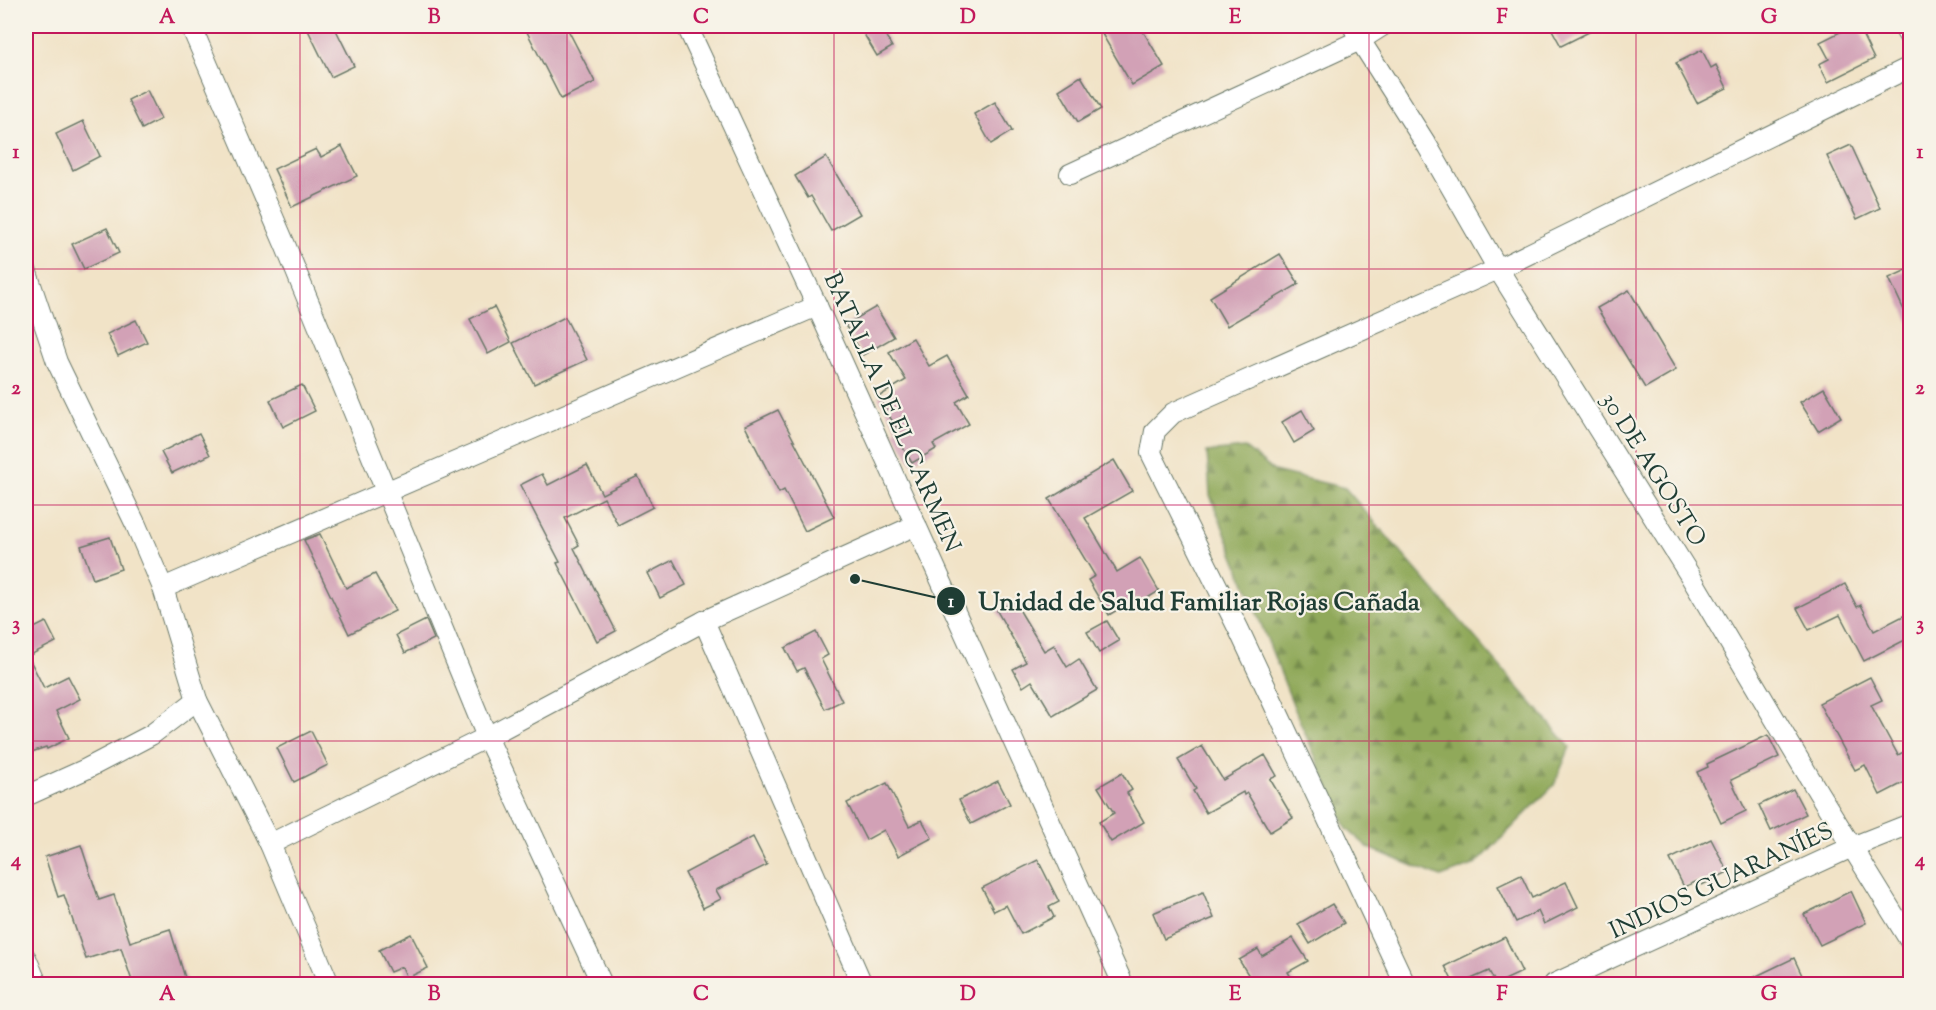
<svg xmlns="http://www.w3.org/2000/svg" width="1936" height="1010" font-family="'Sorts Mill Goudy',serif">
<defs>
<pattern id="forest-firs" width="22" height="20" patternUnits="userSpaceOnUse" patternTransform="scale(1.5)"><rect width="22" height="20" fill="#90a95a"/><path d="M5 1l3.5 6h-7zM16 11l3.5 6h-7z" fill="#758b4b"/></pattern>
</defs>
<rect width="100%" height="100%" fill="#f7f3e8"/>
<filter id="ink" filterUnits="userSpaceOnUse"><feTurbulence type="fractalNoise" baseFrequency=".0167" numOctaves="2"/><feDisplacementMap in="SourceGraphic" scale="12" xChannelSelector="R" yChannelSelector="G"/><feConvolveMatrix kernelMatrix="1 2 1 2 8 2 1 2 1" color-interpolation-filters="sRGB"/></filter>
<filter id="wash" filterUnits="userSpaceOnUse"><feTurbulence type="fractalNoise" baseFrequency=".008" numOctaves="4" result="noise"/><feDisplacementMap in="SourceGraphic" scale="24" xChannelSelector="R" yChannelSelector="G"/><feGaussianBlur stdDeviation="1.35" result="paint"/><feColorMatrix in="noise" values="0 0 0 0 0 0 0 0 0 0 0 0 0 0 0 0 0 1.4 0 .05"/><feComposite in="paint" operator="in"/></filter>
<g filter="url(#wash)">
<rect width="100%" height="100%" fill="#f1e3c7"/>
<path fill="url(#forest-firs)" stroke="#587347" stroke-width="1.5" d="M1245,448L1274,471L1345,488L1570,747L1554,785L1476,864L1441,877L1369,848L1347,829L1300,722L1210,495L1207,452Z"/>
<g id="blocks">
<g fill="#d2a1b6">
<path d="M306,26H334L354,66L331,77Z"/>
<path d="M524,26H566L595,82L561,99Z"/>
<path d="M859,26H880L892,47L877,56Z"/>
<path d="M1117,26H1140L1164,66L1132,85L1102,34Z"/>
<path d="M1550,26H1601L1561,46Z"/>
<path d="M1852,26H1858L1874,59L1828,82L1819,64L1829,59L1820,42Z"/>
<path d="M1702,50L1711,68L1716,65L1727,88L1697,103L1676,63Z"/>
<path d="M1081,76L1101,109L1078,122L1059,90Z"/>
<path d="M147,90L161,119L142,129L128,100Z"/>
<path d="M995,102L1012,131L991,144L974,114Z"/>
<path d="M83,121L100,156L73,170L56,134Z"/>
<path d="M1851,145L1880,208L1857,219L1827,156Z"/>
<path d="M342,146L357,176L292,207L274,169L316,149L321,157Z"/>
<path d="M826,157L860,214L831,231L811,196L808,198L795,176Z"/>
<path d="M107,228L119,253L84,269L72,244Z"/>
<path d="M1280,254L1299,284L1227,326L1210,297Z"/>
<path d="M1911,268V325L1889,278Z"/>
<path d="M1629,290L1676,370L1645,388L1597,308Z"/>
<path d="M494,307L511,342L488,354L470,319Z"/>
<path d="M876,307L894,337L863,355L845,325Z"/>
<path d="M565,317L587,360L534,384L513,343Z"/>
<path d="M136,320L147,342L118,356L107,334Z"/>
<path d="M913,338L929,366L947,356L969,394L956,402L969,424L933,444L936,449L912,463L893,431L897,429L878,397L906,380L889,352Z"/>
<path d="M302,385L315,411L283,427L270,400Z"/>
<path d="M1824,388L1841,417L1818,431L1800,402Z"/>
<path d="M778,410L834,517L805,531L784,490L779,493L745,426Z"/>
<path d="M1302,410L1314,431L1294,443L1282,422Z"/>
<path d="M199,433L210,455L172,473L161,452Z"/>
<path d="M1114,460L1132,491L1085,518L1117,572L1140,558L1159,591L1141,602L1138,597L1109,615L1088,580L1095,576L1049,499Z"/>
<path d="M587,465L602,494L638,476L653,507L618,525L604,498L565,518L579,545L574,548L616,631L597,641L557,563L560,562L520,485L542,474L548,485Z"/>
<path d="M320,534L346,588L375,574L395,611L349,634L304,540Z"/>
<path d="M110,537L121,569L93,579L81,546Z"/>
<path d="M673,560L686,585L660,598L648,573Z"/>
<path d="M1845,584L1857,607L1861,605L1874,631L1911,612V637L1864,661L1840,615L1809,630L1797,608Z"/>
<path d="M1014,601L1044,651L1054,645L1067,667L1079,659L1097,690L1053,716L1032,681L1023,687L1013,669L1026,662L997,611Z"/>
<path d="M426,620L434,639L405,653L396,635Z"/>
<path d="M1107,621L1119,641L1099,653L1087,632Z"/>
<path d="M46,622L56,642L28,656L44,688L68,676L80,699L56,711L69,738L47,749L46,747L26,754V632Z"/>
<path d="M816,632L828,655L821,659L842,701L825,709L804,668L797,671L785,648Z"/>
<path d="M1870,677L1882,700L1871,705L1898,755L1911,748V779L1880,795L1865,765L1855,770L1819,703Z"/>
<path d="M311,731L328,765L294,782L277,748Z"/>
<path d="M1768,735L1779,757L1731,780L1746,811L1721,823L1697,772L1708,767L1707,764Z"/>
<path d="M1202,746L1223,780L1265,755L1277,776L1270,779L1293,818L1270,832L1247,793L1244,795L1243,792L1206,813L1193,791L1196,789L1178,760Z"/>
<path d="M1122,773L1132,790L1127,793L1144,822L1111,842L1099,822L1114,813L1098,787Z"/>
<path d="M998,781L1010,804L971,824L959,800Z"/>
<path d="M887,783L909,826L922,820L932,838L898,856L884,830L866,840L847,803Z"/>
<path d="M1793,789L1806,814L1771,831L1759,805Z"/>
<path d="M753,837L767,865L716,890L721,899L703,908L685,873Z"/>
<path d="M1711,839L1728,872L1702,885L1700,880L1684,887L1670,859Z"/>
<path d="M81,845L99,900L114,895L130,942L170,929L187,984H133L121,948L86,959L64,895L58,897L45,857Z"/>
<path d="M1038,860L1059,902L1049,907L1054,917L1021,934L1006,905L994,911L982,888Z"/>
<path d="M1521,875L1532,898L1566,882L1578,907L1544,924L1538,911L1516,922L1498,886Z"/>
<path d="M1851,891L1866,923L1820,945L1804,914Z"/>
<path d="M1203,892L1214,918L1164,939L1153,913Z"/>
<path d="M1332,904L1344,923L1310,944L1298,924Z"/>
<path d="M411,934L428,968L407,978L402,967L390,972L379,950Z"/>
<path d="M1505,937L1522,972L1496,984L1489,971L1460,984H1454L1445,966Z"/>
<path d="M1293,938L1308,961L1288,972L1295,984H1254L1239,960L1258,949L1262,956Z"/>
<path d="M1794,958L1806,984H1740Z"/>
</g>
</g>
</g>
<g filter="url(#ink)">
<use href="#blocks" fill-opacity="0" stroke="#687767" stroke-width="1.5"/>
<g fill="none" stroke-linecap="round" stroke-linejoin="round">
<defs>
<g id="minor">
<path d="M191,26L286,247L487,737L602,984"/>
<path d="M687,26L817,306L1123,984"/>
<path d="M1353,26L1360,40L1428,147L1498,269L1689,574L1818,792L1910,941"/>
<path d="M1903,26L1910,38"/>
<path d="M1070,174L1360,40L1382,26"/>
<path d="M26,270L57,362L136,525L163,588"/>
<path d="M704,621L862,984"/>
<path d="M26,796L86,769L151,735L197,700"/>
<path d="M270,844L487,737L704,621L916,525"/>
<path d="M26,958L37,984"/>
<path d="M329,984L270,844L197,700L163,588L817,306"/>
<path d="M1405,984L1239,630L1151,453L1155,431L1173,413L1498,269L1910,67"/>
<path d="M1554,984L1852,847L1910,824"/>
</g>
</defs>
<use href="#minor" stroke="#687767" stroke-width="22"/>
<use href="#minor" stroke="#fff" stroke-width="20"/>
</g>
</g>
<path fill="none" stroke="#c2185b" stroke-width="1.5" stroke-opacity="0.55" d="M300,26V984M567,26V984M834,26V984M1102,26V984M1369,26V984M1636,26V984M26,269H1910M26,505H1910M26,741H1910"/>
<g text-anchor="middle" stroke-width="4.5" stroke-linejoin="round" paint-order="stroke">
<g font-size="24" fill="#1f3d34" stroke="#f7f3e8">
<text transform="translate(893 412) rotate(66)" y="8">BATALLA DE EL CARMEN</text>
<text transform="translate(1654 469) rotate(58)" y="8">30 DE AGOSTO</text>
<text transform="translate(1721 880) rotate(-25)" y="8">INDIOS GUARANÍES</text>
</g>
</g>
<path fill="none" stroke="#1f3d34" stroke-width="2" d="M855 579L951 601"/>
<g fill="#1f3d34" stroke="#f7f3e8" stroke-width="2">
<circle cx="855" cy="579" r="6"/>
<circle cx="951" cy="601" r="15"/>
</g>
<g font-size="18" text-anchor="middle" font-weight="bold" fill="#fff">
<text x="951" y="607">1</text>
</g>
<g font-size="26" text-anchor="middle" font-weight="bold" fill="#1f3d34" stroke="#f7f3e8" stroke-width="4.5" stroke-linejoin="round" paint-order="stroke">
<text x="1199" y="610">Unidad de Salud Familiar Rojas Cañada</text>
</g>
<rect width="1936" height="1010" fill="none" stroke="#f7f3e8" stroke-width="66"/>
<rect x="33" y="33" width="1870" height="944" fill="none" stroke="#c2185b" stroke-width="2"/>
<g font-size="20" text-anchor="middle" font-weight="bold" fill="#c2185b">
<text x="167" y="23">A</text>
<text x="434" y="23">B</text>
<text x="701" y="23">C</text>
<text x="968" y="23">D</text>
<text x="1235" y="23">E</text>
<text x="1502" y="23">F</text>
<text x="1769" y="23">G</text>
<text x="16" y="158">1</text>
<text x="1920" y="158">1</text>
<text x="16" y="394">2</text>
<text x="1920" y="394">2</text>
<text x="16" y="630">3</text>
<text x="1920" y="630">3</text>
<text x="16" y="866">4</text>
<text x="1920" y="866">4</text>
<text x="167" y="1000">A</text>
<text x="434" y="1000">B</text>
<text x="701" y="1000">C</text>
<text x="968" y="1000">D</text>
<text x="1235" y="1000">E</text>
<text x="1502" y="1000">F</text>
<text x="1769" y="1000">G</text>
</g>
</svg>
